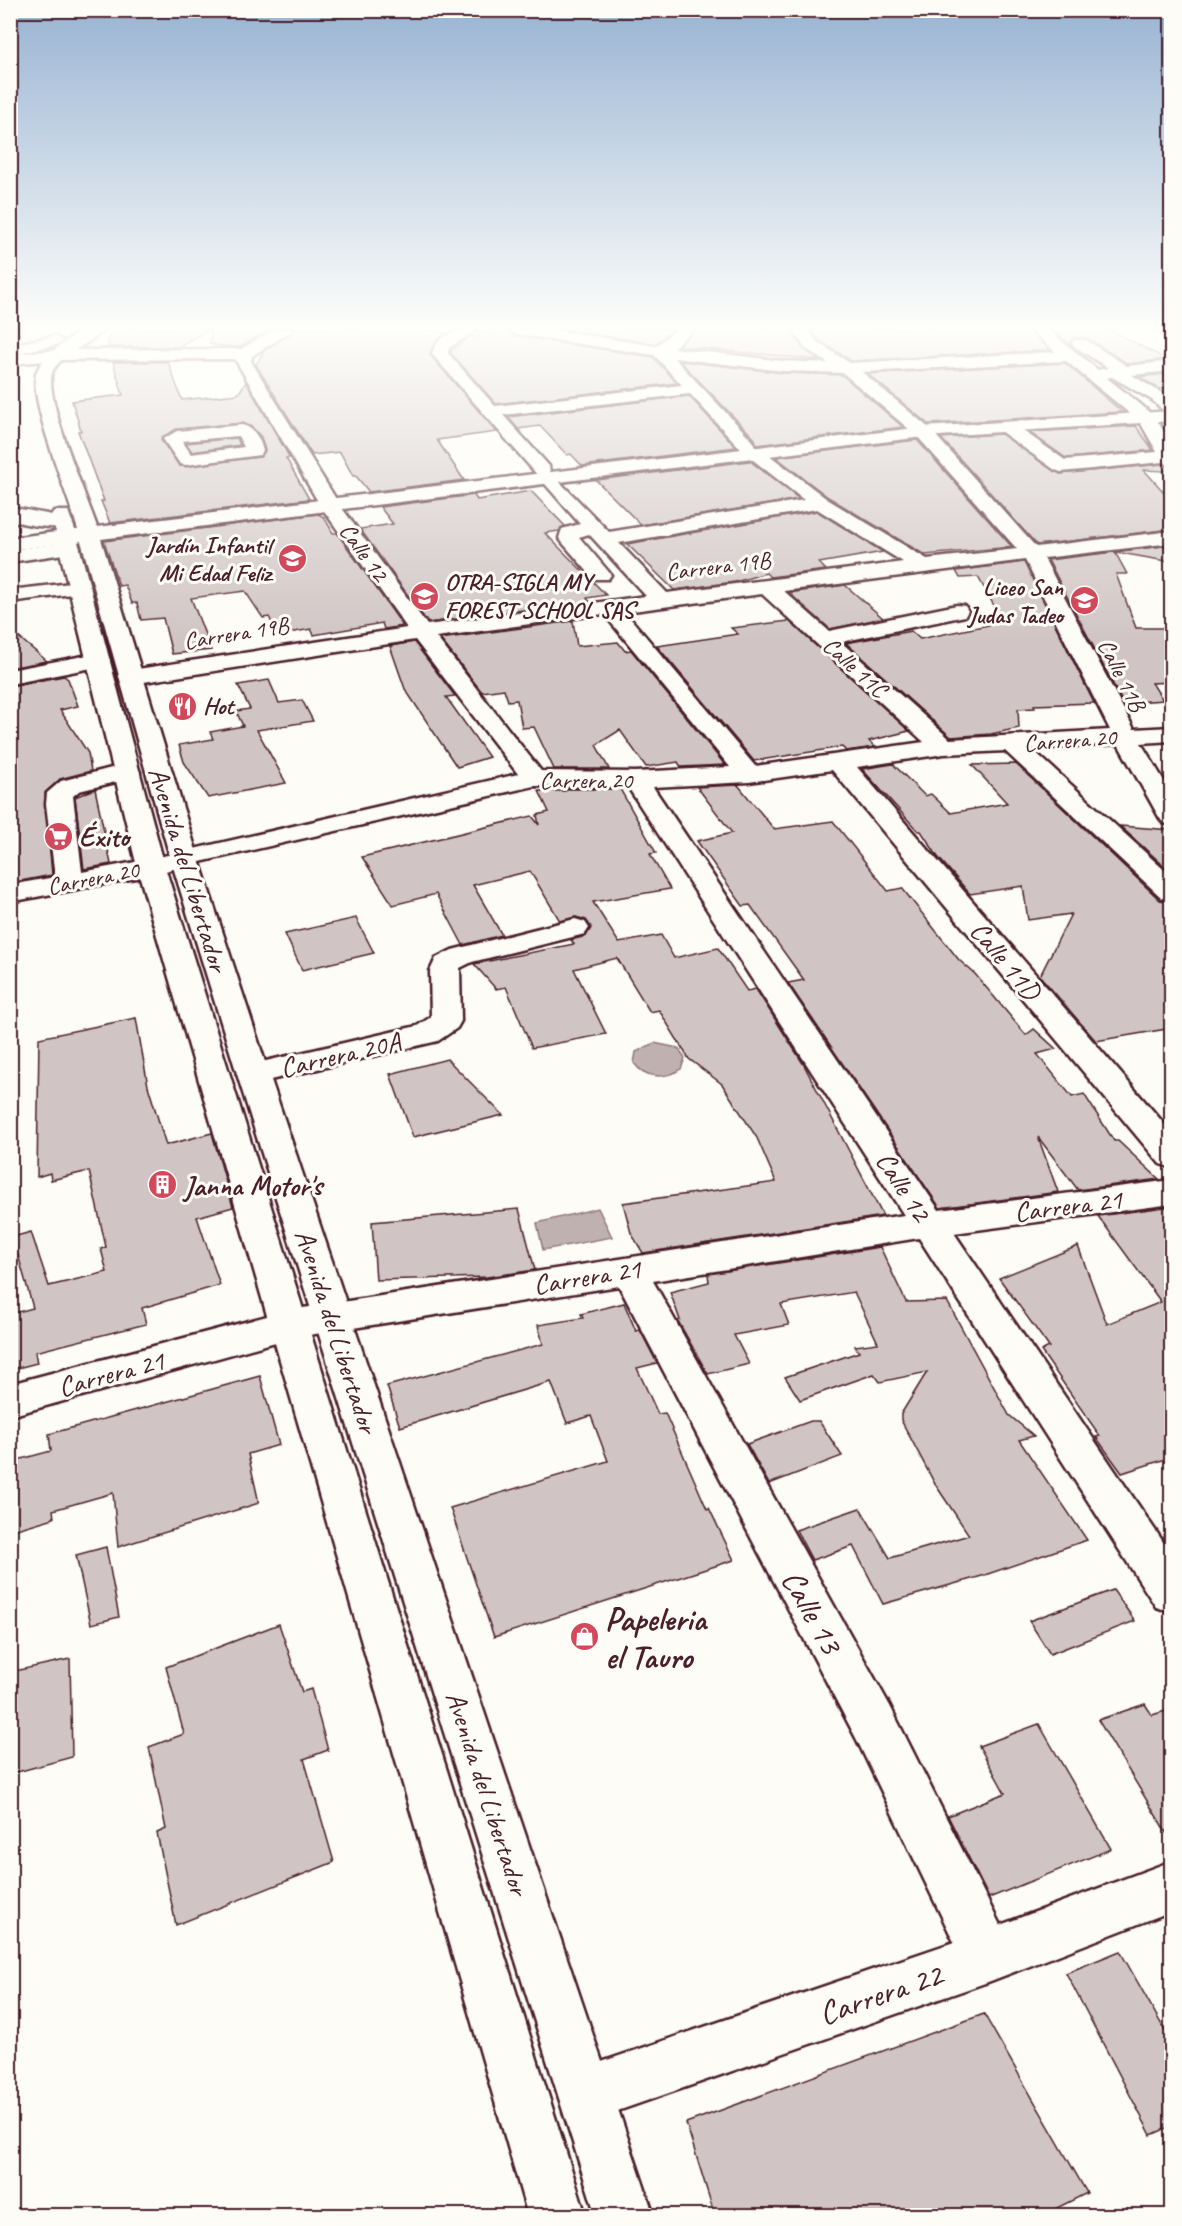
<svg xmlns="http://www.w3.org/2000/svg" width="1182" height="2226" font-family="Caveat,sans-serif">
<rect width="100%" height="100%" fill="#fdfcf7"/>
<filter id="ink" filterUnits="userSpaceOnUse"><feTurbulence type="fractalNoise" baseFrequency=".0167" numOctaves="2"/><feDisplacementMap in="SourceGraphic" scale="12" xChannelSelector="R" yChannelSelector="G"/><feConvolveMatrix kernelMatrix="1 2 1 2 8 2 1 2 1" color-interpolation-filters="sRGB"/></filter>
<g filter="url(#ink)">
<path fill="#f0ece8" d="M10,329H68L33,348L11,349Z"/>
<g fill="#c0b1b1" stroke="#91777b" stroke-width="1.5">
<path d="M654,1043L678,1048L685,1058L681,1069C666,1079 645,1079 634,1063L636,1052Z"/>
<path d="M598,1208L612,1237L543,1250L537,1223Z"/>
</g>
<g fill="#d0c5c4" stroke="#4a1f2b" stroke-width="1.5" fill-rule="evenodd">
<path d="M114,329H210L178,347H109L107,340Z"/>
<path d="M211,329H271L240,347H232L210,344Z"/>
<path d="M297,329H420L447,333L437,340L430,355L497,432L437,440L464,480L369,492L356,476H353L340,452L312,455L256,365L264,351Z"/>
<path d="M494,329H506L515,336L653,357L677,383L496,404L450,352L471,336L479,337L478,332L494,334Z"/>
<path d="M565,329H673L655,344Z"/>
<path d="M696,329H791L803,349L820,360L678,346Z"/>
<path d="M811,329H1028L1050,350L851,361L819,340Z"/>
<path d="M1051,329H1109L1166,359L1128,364L1087,338H1074L1071,345Z"/>
<path d="M680,361L783,373L842,375L903,427L757,445L755,439Z"/>
<path d="M113,362H168L182,400L238,394L246,382L290,458H286L309,499L110,523L101,501H104L78,431H81L72,401L123,395ZM243,423L252,427L261,437L265,450L260,457L180,466L161,440L162,437L177,429Z"/>
<path d="M1065,363L1122,412L928,424L868,374Z"/>
<path d="M1166,374L1172,377V387L1159,389L1139,377Z"/>
<path d="M689,396L736,447L582,466L571,454L567,455L540,426L518,429L508,417Z"/>
<path d="M1136,426L1153,450L1066,458L1029,432Z"/>
<path d="M1001,434L1060,474L1162,464L1165,471L1144,470L1172,501V529L1037,545L941,438Z"/>
<path d="M237,438L240,445L192,452L186,443Z"/>
<path d="M917,440L1012,547L925,555L828,497L776,457Z"/>
<path d="M750,461L799,499L641,525L596,480Z"/>
<path d="M531,491L565,526L559,531L545,533L606,595L587,598L589,601L428,623L360,529L393,524L380,507L474,495L477,500Z"/>
<path d="M817,511L883,552L819,563L826,570L770,577L766,573L735,582L674,590L627,544Z"/>
<path d="M318,514L324,517L333,533H337L403,626L384,629L382,623L314,635L311,629L278,635L269,617L263,618L245,591L191,598L211,650L172,654L163,618L141,620L137,603H132L125,585L119,586L104,541Z"/>
<path d="M1172,545V562L1115,552L1127,574H1116L1136,628H1172V682L1152,683L1163,700L1123,703L1048,560Z"/>
<path d="M1024,562L1094,703L1034,705L1035,708L1018,709L1019,728L991,734L951,737L846,643L911,631L920,639L1003,622L978,577L960,578L956,571Z"/>
<path d="M845,585L883,618L830,629L789,593Z"/>
<path d="M573,621L577,646L618,642L625,651L631,650L725,765L681,767L678,762L646,767L620,730L596,745L609,769H554L534,727L522,728L517,700L508,701L504,689L482,692L440,639Z"/>
<path d="M789,621L909,731L869,741L875,747L846,751L842,747L754,761L657,646L738,634L731,628Z"/>
<path d="M10,630L47,661L10,668Z"/>
<path d="M414,642L455,696L446,697L489,757L457,767L405,689L390,646Z"/>
<path d="M64,676L68,679L78,706L60,710L88,753L91,771L60,779L45,793L52,875L10,883V686Z"/>
<path d="M269,680L279,703L302,700L313,721L257,730L286,783L208,798L184,762L179,745L213,739L210,732L243,726L236,711L250,709L238,685Z"/>
<path d="M893,764L925,796L931,794L951,813L1007,803L972,765L1016,764L1160,900L1172,902V1028L1096,1041L1040,976L1071,914L1028,920L1023,886L970,894L938,857L921,831H918L862,769Z"/>
<path d="M738,785L774,829L833,821L888,891L902,888L959,960L975,974L1026,1035L1034,1029L1056,1049L1037,1054L1072,1097L1084,1094L1114,1141H1118L1159,1179L1078,1190L1038,1137L1058,1192L940,1208L788,983L804,980L750,905L743,906L697,841L732,833L697,787Z"/>
<path d="M95,789L111,864L84,869L75,797Z"/>
<path d="M564,789H620L656,853L650,854L670,889L593,902L619,943L661,935L674,958L718,948L747,991L756,989L804,1065L883,1216L643,1253L631,1233L623,1203L776,1182L757,1138L722,1084L689,1059L659,1010L650,1012L617,958L574,969L606,1034L532,1048L506,987L496,989L474,964L574,944L571,940L586,936L591,927L586,920L576,917L560,921L530,871L473,885L502,935L463,945L436,894L393,905L362,857L532,816L539,825L537,815L549,812L539,791H565Z"/>
<path d="M1120,826L1172,830V873Z"/>
<path d="M356,918L374,953L302,970L285,934Z"/>
<path d="M136,1018L148,1086L166,1145L212,1133L233,1207L197,1217L220,1285L142,1308L146,1324L35,1352L37,1363L10,1370V1314L33,1308L13,1237L31,1232L49,1286L107,1272L101,1249L106,1247L89,1171L51,1180L50,1173L37,1177L39,1038Z"/>
<path d="M447,1059L503,1115L413,1137L390,1074Z"/>
<path d="M1172,1206V1457L1122,1473L1096,1437L1100,1436L1041,1351L1049,1347L999,1278L1078,1246L1107,1324L1161,1302L1098,1216Z"/>
<path d="M519,1209L535,1270L487,1277L376,1280L372,1222Z"/>
<path d="M880,1247L906,1302L947,1301L1009,1415L1034,1436L1019,1440L1087,1540L982,1576L883,1604L853,1546L812,1560L796,1530L860,1508L890,1558L969,1535L935,1484L901,1420V1414L927,1372L880,1382L874,1374L800,1400L785,1377L859,1352L855,1346L878,1343L854,1292L781,1304L789,1325L734,1335L749,1364L708,1374L678,1321L680,1320L670,1292L709,1282L708,1274Z"/>
<path d="M624,1303L636,1331L640,1330L657,1363L637,1368L658,1414L665,1413L707,1509L709,1508L734,1560L494,1637L450,1508L608,1461L591,1416L567,1423L551,1382L400,1427L387,1386L543,1344L538,1325L583,1318L581,1314Z"/>
<path d="M260,1376L279,1445L248,1454L259,1503L118,1547L113,1493L53,1510L54,1518L10,1531V1462L51,1451L49,1434Z"/>
<path d="M811,1421H819L842,1456L769,1484L747,1444Z"/>
<path d="M106,1547L119,1617L91,1624L76,1555Z"/>
<path d="M1113,1590L1135,1621L1050,1654L1029,1621Z"/>
<path d="M279,1624L302,1692L311,1689L328,1750L304,1759L334,1862L176,1925L157,1833L166,1829L149,1747L184,1734L166,1667Z"/>
<path d="M70,1659L72,1757L10,1774V1672Z"/>
<path d="M1145,1704L1152,1715L1172,1709V1842L1098,1720Z"/>
<path d="M1039,1724L1111,1849L989,1898L948,1816L1005,1793L979,1746Z"/>
<path d="M1120,1951L1172,2043V2126L1151,2135L1066,1973Z"/>
<path d="M984,2014L1087,2193L1041,2216H715L686,2123Z"/>
</g>
<g fill="none" stroke-linecap="round" stroke-linejoin="round">
<defs>
<g id="minor">
<path d="M276,329H295L252,356L251,361L339,504L427,625L646,596L589,534L579,537L608,571L611,575L608,579H594L562,542L559,538L562,529L580,524L432,354C437,334 460,329 478,329L449,348L448,353L495,406L682,385L654,355L515,334L508,329H548L656,346L677,329H694L673,348L783,361L828,363L805,348L793,329H808L817,342L850,363L1055,352L1030,329H1047L1098,370L1108,368L1074,346L1072,343L1074,340H1086L1127,366L1172,361V371L1132,375L1172,399V413L1165,412L1152,400L1112,377L1107,378C1140,405 1172,420 1172,467L1163,462L1061,472L1055,470L1000,431L997,427L1000,423H1012L1065,460L1157,452L1140,422L1066,361L862,372L929,428L1036,547L1172,531V543L1044,558L1134,729L1172,727V741L1141,743L1172,794V825L1163,823L1159,817L1118,744L1032,749L1172,877V900L1162,898L1005,751L944,754L857,767L1172,1133V1168L1160,1164L832,770L749,782L653,787L939,1210L1172,1180V1204L954,1233L1172,1555V1612L1156,1607L919,1238L653,1281L890,1706L1000,1925L1172,1861V1911L988,1982L586,2122L566,2114L558,2094L566,2074L954,1942L856,1738L619,1286L290,1338L10,1416V1384L290,1310L904,1215L628,787L534,786L191,864L151,875L10,902V885L55,877L46,804L47,793L61,781L127,764L136,767L140,772L136,777L79,791L73,796L82,872L146,860L518,774L415,640L131,684L123,682L119,677L123,672L131,670L407,628L320,505L235,359L58,360L10,364V354L58,350L241,349ZM674,358L783,371L843,373L917,436L1017,549L927,559L827,499L760,448L755,447L753,441ZM690,394L741,449L746,450L748,456L804,500L609,532L550,472L549,466L503,415ZM817,509L903,562L667,593L619,543ZM1025,560L1110,730L950,739L841,642L965,616L968,611L965,606L957,605L829,631L784,591ZM762,594L924,742L755,766L625,612ZM604,614L730,767L636,772L541,771L436,637Z"/>
<path d="M1156,329H1172V338Z"/>
<path d="M242,425C255,428 260,439 263,451L260,455L186,465L180,464L163,439L177,431ZM238,436L244,447L191,454L182,441Z"/>
<path d="M10,507C22,510 68,516 73,522C65,533 23,524 10,520Z"/>
<path d="M70,542L77,544L80,548L77,552L10,562V550Z"/>
<path d="M80,582L87,584L91,588L87,592L10,602V590Z"/>
<path d="M99,653L107,655L110,660L107,665L10,684V670Z"/>
<path d="M575,919L585,922L589,928L585,934L472,962L460,968L461,1021L457,1028L438,1041L253,1084L242,1081L237,1074L242,1067L253,1064L417,1026L431,1017L430,971L436,958L452,950Z"/>
</g>
<g id="major">
<path d="M85,329H105C94,342 58,355 52,373C44,398 87,498 97,527L923,427L1172,411V421L923,437L101,539L198,857L269,1074L654,2216H596L237,1074L170,857L81,541L78,542L165,867L586,2216H528L137,867L58,544L10,550V538L56,532L51,515L54,511H68L75,530H78C70,500 26,394 37,371C45,354 69,338 85,329Z"/>
<path d="M55,336L63,341L60,344L10,355V345Z"/>
</g>
</defs>
<use href="#minor" stroke="#4a1f2b" stroke-width="5"/>
<use href="#major" stroke="#4a1f2b" stroke-width="5"/>
<use href="#minor" fill="#fdfcf7" fill-rule="evenodd"/>
<use href="#major" fill="#fdfcf7" fill-rule="evenodd"/>
</g>
</g>
<linearGradient id="sky" x2="0" y2="1"><stop stop-color="#98b3d2"/><stop offset="0.51" stop-color="#fefefb"/><stop offset="1" stop-color="#fefefb" stop-opacity="0"/></linearGradient>
<rect width="1182" height="641" fill="url(#sky)"/>
<defs>
<symbol id="school-disc" viewBox="-11 -11 22 22"><circle r="9.5" fill="#d1495b" stroke="#fdfcf7"/><path d="M0-5L7-2L0 1L-7-2ZM-4 1L0 2.5L4 1V4Q0 6-4 4Z" fill="#fff"/></symbol>
<symbol id="restaurant-disc" viewBox="-11 -11 22 22"><circle r="9.5" fill="#d1495b" stroke="#fdfcf7"/><path d="M-5-6h1v4h1v-4h1v4h1v-4h1v5L-1.5 .5V6h-2V.5L-5-1ZM5-6V6H3V1.5H1.5Q1.5-4 5-6Z" fill="#fff"/></symbol>
<symbol id="supermarket-disc" viewBox="-11 -11 22 22"><circle r="9.5" fill="#d1495b" stroke="#fdfcf7"/><path d="M-6-5.5h2.5l.6 2H6L4.5 2H-2.5L-4.4-4H-6ZM-1.5 3.2a1.3 1.3 0 1 0 .1 0ZM3 3.2a1.3 1.3 0 1 0 .1 0Z" fill="#fff"/></symbol>
<symbol id="building-disc" viewBox="-11 -11 22 22"><circle r="9.5" fill="#d1495b" stroke="#fdfcf7"/><path d="M-4-6H4V6H1V3H-1V6H-4ZM-2.5-4.3h1.7v1.8h-1.7ZM.8-4.3h1.7v1.8H.8ZM-2.5-1h1.7V.8h-1.7ZM.8-1h1.7V.8H.8Z" fill="#fff"/></symbol>
<symbol id="shop-disc" viewBox="-11 -11 22 22"><circle r="9.5" fill="#d1495b" stroke="#fdfcf7"/><path d="M-5-2.5h2.3a2.7 3.5 0 0 1 5.4 0H5L5.5 6h-11ZM-1.5-2.5h3a1.5 2.3 0 0 0-3 0Z" fill="#fff"/></symbol>
</defs>
<g fill-rule="evenodd">
<use href="#school-disc" x="276" y="542" width="33" height="33"/>
<use href="#school-disc" x="408" y="580" width="33" height="33"/>
<use href="#school-disc" x="1068" y="584" width="33" height="33"/>
<use href="#restaurant-disc" x="166" y="690" width="33" height="33"/>
<use href="#supermarket-disc" x="42" y="820" width="33" height="33"/>
<use href="#building-disc" x="146" y="1168" width="33" height="33"/>
<use href="#shop-disc" x="568" y="1620" width="33" height="33"/>
</g>
<g text-anchor="middle" stroke-width="6" stroke-linejoin="round" paint-order="stroke">
<g font-size="24" font-weight="bold" fill="#4a1f2b" stroke="#fdfcf7" text-anchor="end">
<text x="271" y="553">Jardín Infantil<tspan x="271" dy="28">Mi Edad Feliz</tspan></text>
<text x="445" y="590" text-anchor="start">OTRA-SIGLA MY<tspan x="445" dy="28">FOREST SCHOOL SAS</tspan></text>
<text x="1063" y="595">Liceo San<tspan x="1063" dy="28">Judas Tadeo</tspan></text>
<text x="203" y="714" text-anchor="start">Hot</text>
</g>
<g font-size="24" fill="#4a1f2b" stroke="#fdfcf7">
<text transform="translate(364 552) rotate(54)" y="8">Calle 12</text>
<text transform="translate(718 566) rotate(-7)" y="8">Carrera 19B</text>
<text transform="translate(236 633) rotate(-9)" y="8">Carrera 19B</text>
<text transform="translate(855 667) rotate(42)" y="8">Calle 11C</text>
<text transform="translate(1122 675) rotate(63)" y="8">Calle 11B</text>
<text transform="translate(1070 740) rotate(-4)" y="8">Carrera 20</text>
<text x="586" y="788">Carrera 20</text>
<text transform="translate(93 878) rotate(-11)" y="8">Carrera 20</text>
</g>
<g font-size="28" font-weight="bold" fill="#4a1f2b" stroke="#fdfcf7" text-anchor="start">
<text x="79" y="846">Éxito</text>
<text x="184" y="1195">Janna Motor's</text>
</g>
<g font-size="28" fill="#4a1f2b" stroke="#fdfcf7">
<text transform="translate(189 869) rotate(73)" y="10">Avenida del Libertador</text>
<text transform="translate(1006 960) rotate(50)" y="10">Calle 11D</text>
<text transform="translate(340 1054) rotate(-13)" y="10">Carrera 20A</text>
<text transform="translate(904 1186) rotate(57)" y="10">Calle 12</text>
<text transform="translate(1068 1205) rotate(-7)" y="10">Carrera 21</text>
<text transform="translate(587 1276) rotate(-9)" y="10">Carrera 21</text>
<text transform="translate(337 1331) rotate(72)" y="10">Avenida del Libertador</text>
<text transform="translate(111 1373) rotate(-15)" y="10">Carrera 21</text>
<text transform="translate(488 1793) rotate(72)" y="10">Avenida del Libertador</text>
</g>
<g font-size="33" fill="#4a1f2b" stroke="#fdfcf7">
<text transform="translate(813 1611) rotate(61)" y="12">Calle 13</text>
<text transform="translate(880 1993) rotate(-19)" y="12">Carrera 22</text>
</g>
<g font-size="33" font-weight="bold" fill="#4a1f2b" stroke="#fdfcf7" text-anchor="start">
<text x="605" y="1630">Papeleria<tspan x="605" dy="38">el Tauro</tspan></text>
</g>
</g>
<rect width="1182" height="2226" fill="none" stroke="#fdfcf7" stroke-width="36"/>
<rect x="18" y="18" width="1146" height="2190" fill="none" stroke="#4a1f2b" stroke-width="2" filter="url(#ink)"/>
</svg>
